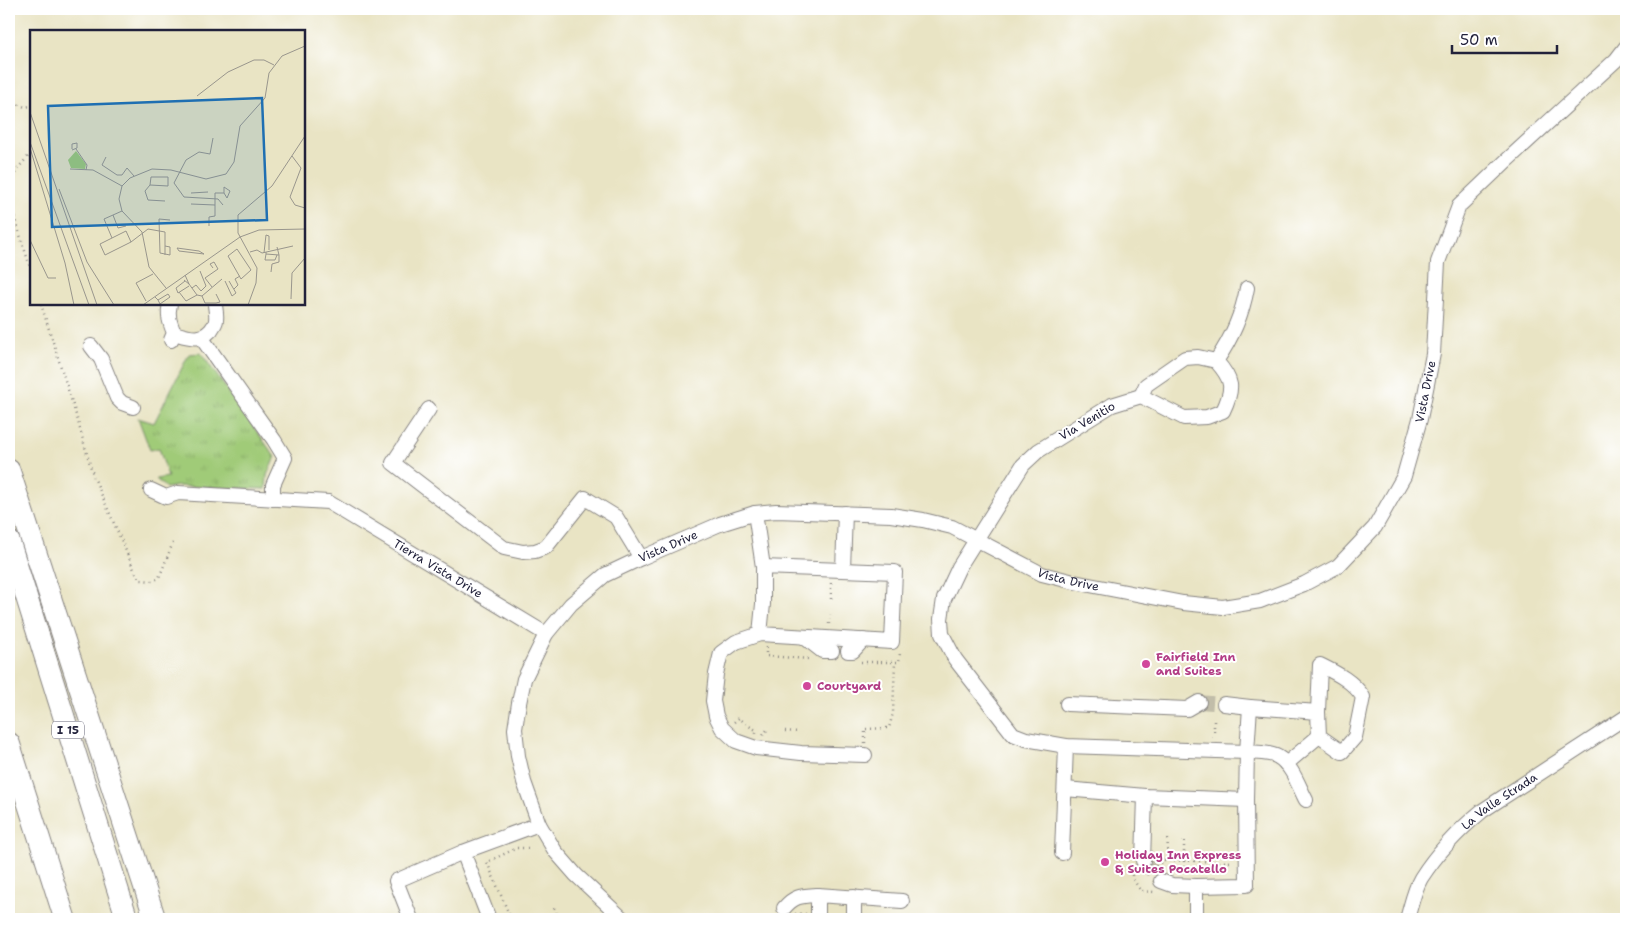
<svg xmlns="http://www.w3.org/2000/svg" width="1635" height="928" font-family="'Shantell Sans',sans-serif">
<defs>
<pattern id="grass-tufts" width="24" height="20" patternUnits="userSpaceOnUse" patternTransform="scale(1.25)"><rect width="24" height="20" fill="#a0cb78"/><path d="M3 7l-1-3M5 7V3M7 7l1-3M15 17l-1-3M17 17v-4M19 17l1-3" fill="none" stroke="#8aae69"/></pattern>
</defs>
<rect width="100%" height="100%" fill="#fff"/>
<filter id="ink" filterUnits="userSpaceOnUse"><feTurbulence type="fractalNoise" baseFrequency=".02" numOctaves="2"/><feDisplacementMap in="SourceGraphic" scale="10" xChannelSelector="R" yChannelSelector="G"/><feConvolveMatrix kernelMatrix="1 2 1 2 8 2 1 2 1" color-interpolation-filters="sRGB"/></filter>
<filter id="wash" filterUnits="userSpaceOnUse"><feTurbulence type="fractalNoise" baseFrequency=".0096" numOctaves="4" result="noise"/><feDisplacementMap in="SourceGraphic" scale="20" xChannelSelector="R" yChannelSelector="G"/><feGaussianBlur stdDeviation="1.12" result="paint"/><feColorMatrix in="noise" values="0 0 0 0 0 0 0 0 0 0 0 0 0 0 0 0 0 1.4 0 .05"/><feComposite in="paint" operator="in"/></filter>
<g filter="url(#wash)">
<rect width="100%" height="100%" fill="#e9e4c4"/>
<path fill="url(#grass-tufts)" stroke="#61765a" d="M201,353L275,457L267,475L266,489L178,486L166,488L156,479L168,477L159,448L150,450L138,418L154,423L189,354Z"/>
</g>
<g filter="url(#ink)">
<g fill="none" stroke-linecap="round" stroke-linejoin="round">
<g stroke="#c1bda9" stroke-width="14" stroke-dasharray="14 7" stroke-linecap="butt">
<path d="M1199,702L1224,704"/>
<path d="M1143,861L1161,881"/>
</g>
<defs>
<g id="minor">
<path d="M1247,288C1242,316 1232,338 1216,361C1233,380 1234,388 1223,411L1207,417L1184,418L1141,396L1112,405L1038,451L1023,465L959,567L944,599L941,619L942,634L955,659L1013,734L1026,739L1066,746L1247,752C1256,753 1270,752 1278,757C1292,765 1299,787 1306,800"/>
<path d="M170,304C167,315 170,323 174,333L171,340"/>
<path d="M174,333C188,337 200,342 211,330C213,327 216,323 216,320C217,315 215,308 215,304"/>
<path d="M201,337L274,440L285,458L273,485V499"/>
<path d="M91,346L101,359L117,398L122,403L133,407"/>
<path d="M1141,396L1146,385L1185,358L1198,357L1216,361"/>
<path d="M429,409L393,463L504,548L523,552L535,551L546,547L585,498L616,517L641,558"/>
<path id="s1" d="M151,490L166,497L178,493L328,502L546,634"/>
<path d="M755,513L763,567"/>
<path d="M843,569L845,513"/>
<path d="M760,634L763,604V567L895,572L892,642L760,634L736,642L721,653L716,674L713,701L716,716L722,728L736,741L756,748L801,753L865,755"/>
<path d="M804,637L822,651H832"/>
<path d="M848,651H853L863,640"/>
<path d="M1067,704L1187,709L1199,702"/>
<path d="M1224,704L1250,707"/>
<path d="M1286,764L1319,736"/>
<path d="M1065,789L1145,796L1246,800L1247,752L1250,707L1318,712L1320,665C1336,673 1353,681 1363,697L1355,737L1342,752L1319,736L1318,712"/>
<path d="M463,852L489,919"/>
<path d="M1062,853L1066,746"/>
<path d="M1143,861L1145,796"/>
<path d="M1161,881L1172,885L1196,886"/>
<path d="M854,897V919"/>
<path d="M784,908C795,895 802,896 818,895"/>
<path d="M411,919L396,881L463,852L539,824"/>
<path id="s2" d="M623,919L576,875L555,851L539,824L524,782L518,756L515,729L519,703L524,679L546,634L571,604L605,575L641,558L720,524L755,513L776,511L891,515L923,520L952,527L1042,574L1074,582L1183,603L1223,607L1260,601L1304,584L1338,566L1375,527L1404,476L1420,419L1433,354L1438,262L1459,206L1505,162L1616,60L1626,47"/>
<path d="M818,919V895L902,901"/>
<path d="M1196,919V886L1247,885L1246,800"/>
<path id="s3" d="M1407,919C1411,906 1414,890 1421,878C1437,853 1459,830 1482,811L1626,717"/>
</g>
<g id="highway">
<path d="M9,470L155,919"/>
<path d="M9,541L127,919"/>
<path d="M9,743L65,919"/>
</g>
</defs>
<use href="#minor" stroke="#868380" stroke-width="16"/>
<use href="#highway" stroke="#868380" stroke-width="23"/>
<g stroke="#868380" stroke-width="2.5" stroke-dasharray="1 4" stroke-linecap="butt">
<path d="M9,101L25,107L31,106"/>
<path d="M31,153C24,162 14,170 12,182C7,202 25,249 31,270"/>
<path d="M41,304L76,415L93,475L136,574L141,580L153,581L159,578L174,540"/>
<path d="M831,599V583"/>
<path d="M829,624L830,614"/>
<path d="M766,647V656L809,659"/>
<path d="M861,662H899L900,653"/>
<path d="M1214,721V738"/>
<path d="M734,722L739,718L749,726L756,730V734"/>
<path d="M785,731L798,732"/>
<path d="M763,735L767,730L769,731"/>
<path d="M865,743V729L889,728L893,713L895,662"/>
<path d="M1167,860L1168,837"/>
<path d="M1156,866L1164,860L1234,862"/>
<path d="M1132,870V878L1141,891L1154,892"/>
<path d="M1184,872V838"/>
<path d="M554,908L558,917L554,919"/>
<path d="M511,919L487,862L517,848H528"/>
<path d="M795,919V914H806"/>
</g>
<use href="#minor" stroke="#fff" stroke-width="14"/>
<use href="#highway" stroke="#fff" stroke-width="21"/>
</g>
</g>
<g fill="#d1479c" stroke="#fff" stroke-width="2">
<circle cx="1146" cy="664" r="5"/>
<circle cx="807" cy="686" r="5"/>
<circle cx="1105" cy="862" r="5"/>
</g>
<g text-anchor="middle" stroke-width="4" stroke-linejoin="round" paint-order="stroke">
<rect fill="#fff" stroke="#646476" stroke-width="1" x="52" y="721.5" width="32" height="17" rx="4"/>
<g font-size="11" font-weight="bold" fill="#22223b">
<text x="68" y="734">I 15</text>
</g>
<g font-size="12" fill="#22223b" stroke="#fff">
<text dy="4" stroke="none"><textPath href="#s2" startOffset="1380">Vista Drive</textPath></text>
<text transform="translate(1087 421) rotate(-31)" y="4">Via Venitio</text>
<text dy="4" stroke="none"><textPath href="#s2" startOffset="480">Vista Drive</textPath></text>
<text dy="4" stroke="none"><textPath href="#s1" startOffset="308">Tierra Vista Drive</textPath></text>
<text dy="4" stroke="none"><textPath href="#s2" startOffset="900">Vista Drive</textPath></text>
<text dy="4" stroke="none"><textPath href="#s3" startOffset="154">La Valle Strada</textPath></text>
</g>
<g font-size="12" font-weight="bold" fill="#b23c85" stroke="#fff" text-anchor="start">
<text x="1156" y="661">Fairfield Inn<tspan x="1156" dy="14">and Suites</tspan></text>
<text x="817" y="690">Courtyard</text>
<text x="1115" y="859">Holiday Inn Express<tspan x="1115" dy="14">&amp; Suites Pocatello</tspan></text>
</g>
</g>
<g transform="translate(30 30)">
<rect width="275" height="275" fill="#e9e4c4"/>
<path d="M46,121L56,134L55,139L41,138L38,130Z" fill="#a0cb78"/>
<path fill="none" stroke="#99968d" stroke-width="1" d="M167,66L198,42L224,30H234L244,35M0,82L67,275M183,108L180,124L169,122L156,130L144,153L154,167L188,169L193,175M0,112L59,275M0,118L35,233L44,275M46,119L57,135L56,140M42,120L47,118V113L42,114V119M262,126L271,138L260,167L265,175L275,178M76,127L72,135L87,145H92L97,138L104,146M40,139L63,140L92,156M120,155L121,147H138V156L120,155L115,161L118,170L135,171M29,159L57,232L84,275M161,163L178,162M161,174L185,175V163H194V157L200,161L197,168L194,163M83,185L88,198L96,196M179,196V187L185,186V175M210,207L229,200L275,199M82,208L74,189L92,181M0,210L18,248H26M101,212L96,201L70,214L75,225L101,212L118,199L135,202V225M135,216L140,217V225L130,223L129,189L140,190M147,218L169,221L174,224L149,221ZM207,219L221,240L211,249L198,226ZM220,222L227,220L232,223L263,216M236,222V224L249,225L247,217M234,223L236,205L239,206V220M236,224L235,230H245L247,225M241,242L242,234L249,232V225M154,250L159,254L155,245M155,251L146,258L148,263L159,256M195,251L202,266L206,263L199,251M159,254L167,265L172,266L192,249M182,257L175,248L188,239L184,232L180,234L183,238M136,258L119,237L112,202L92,181L89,169L92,156L100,148L122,139L141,140L176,149L196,144L204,132L210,96L235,68L239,43L252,26L275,16M162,258L166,255L171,261L176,256L170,241M204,259L208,255L205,249L210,246M149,262L156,271L167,265M172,266L175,273H186L190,272L186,264M125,267L128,270L138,264L140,267L130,274L128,270M261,269L262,243L275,228M116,271L106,253L123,244M113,275L210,207M218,275L226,253L227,238L208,203V185L242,156L275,106"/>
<path fill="#1f6fb2" fill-opacity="0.15" stroke="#1f6fb2" stroke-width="2.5" d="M232,68L237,190L22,197L18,76Z"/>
<rect width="275" height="275" fill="none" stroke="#22223b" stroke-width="2.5"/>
</g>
<rect width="1635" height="928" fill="none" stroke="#fff" stroke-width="30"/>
<path d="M1452 45v8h105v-8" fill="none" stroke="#22223b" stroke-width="2.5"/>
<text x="1460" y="45" font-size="15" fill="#22223b" stroke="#ffffff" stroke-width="4" paint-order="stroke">50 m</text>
</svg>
